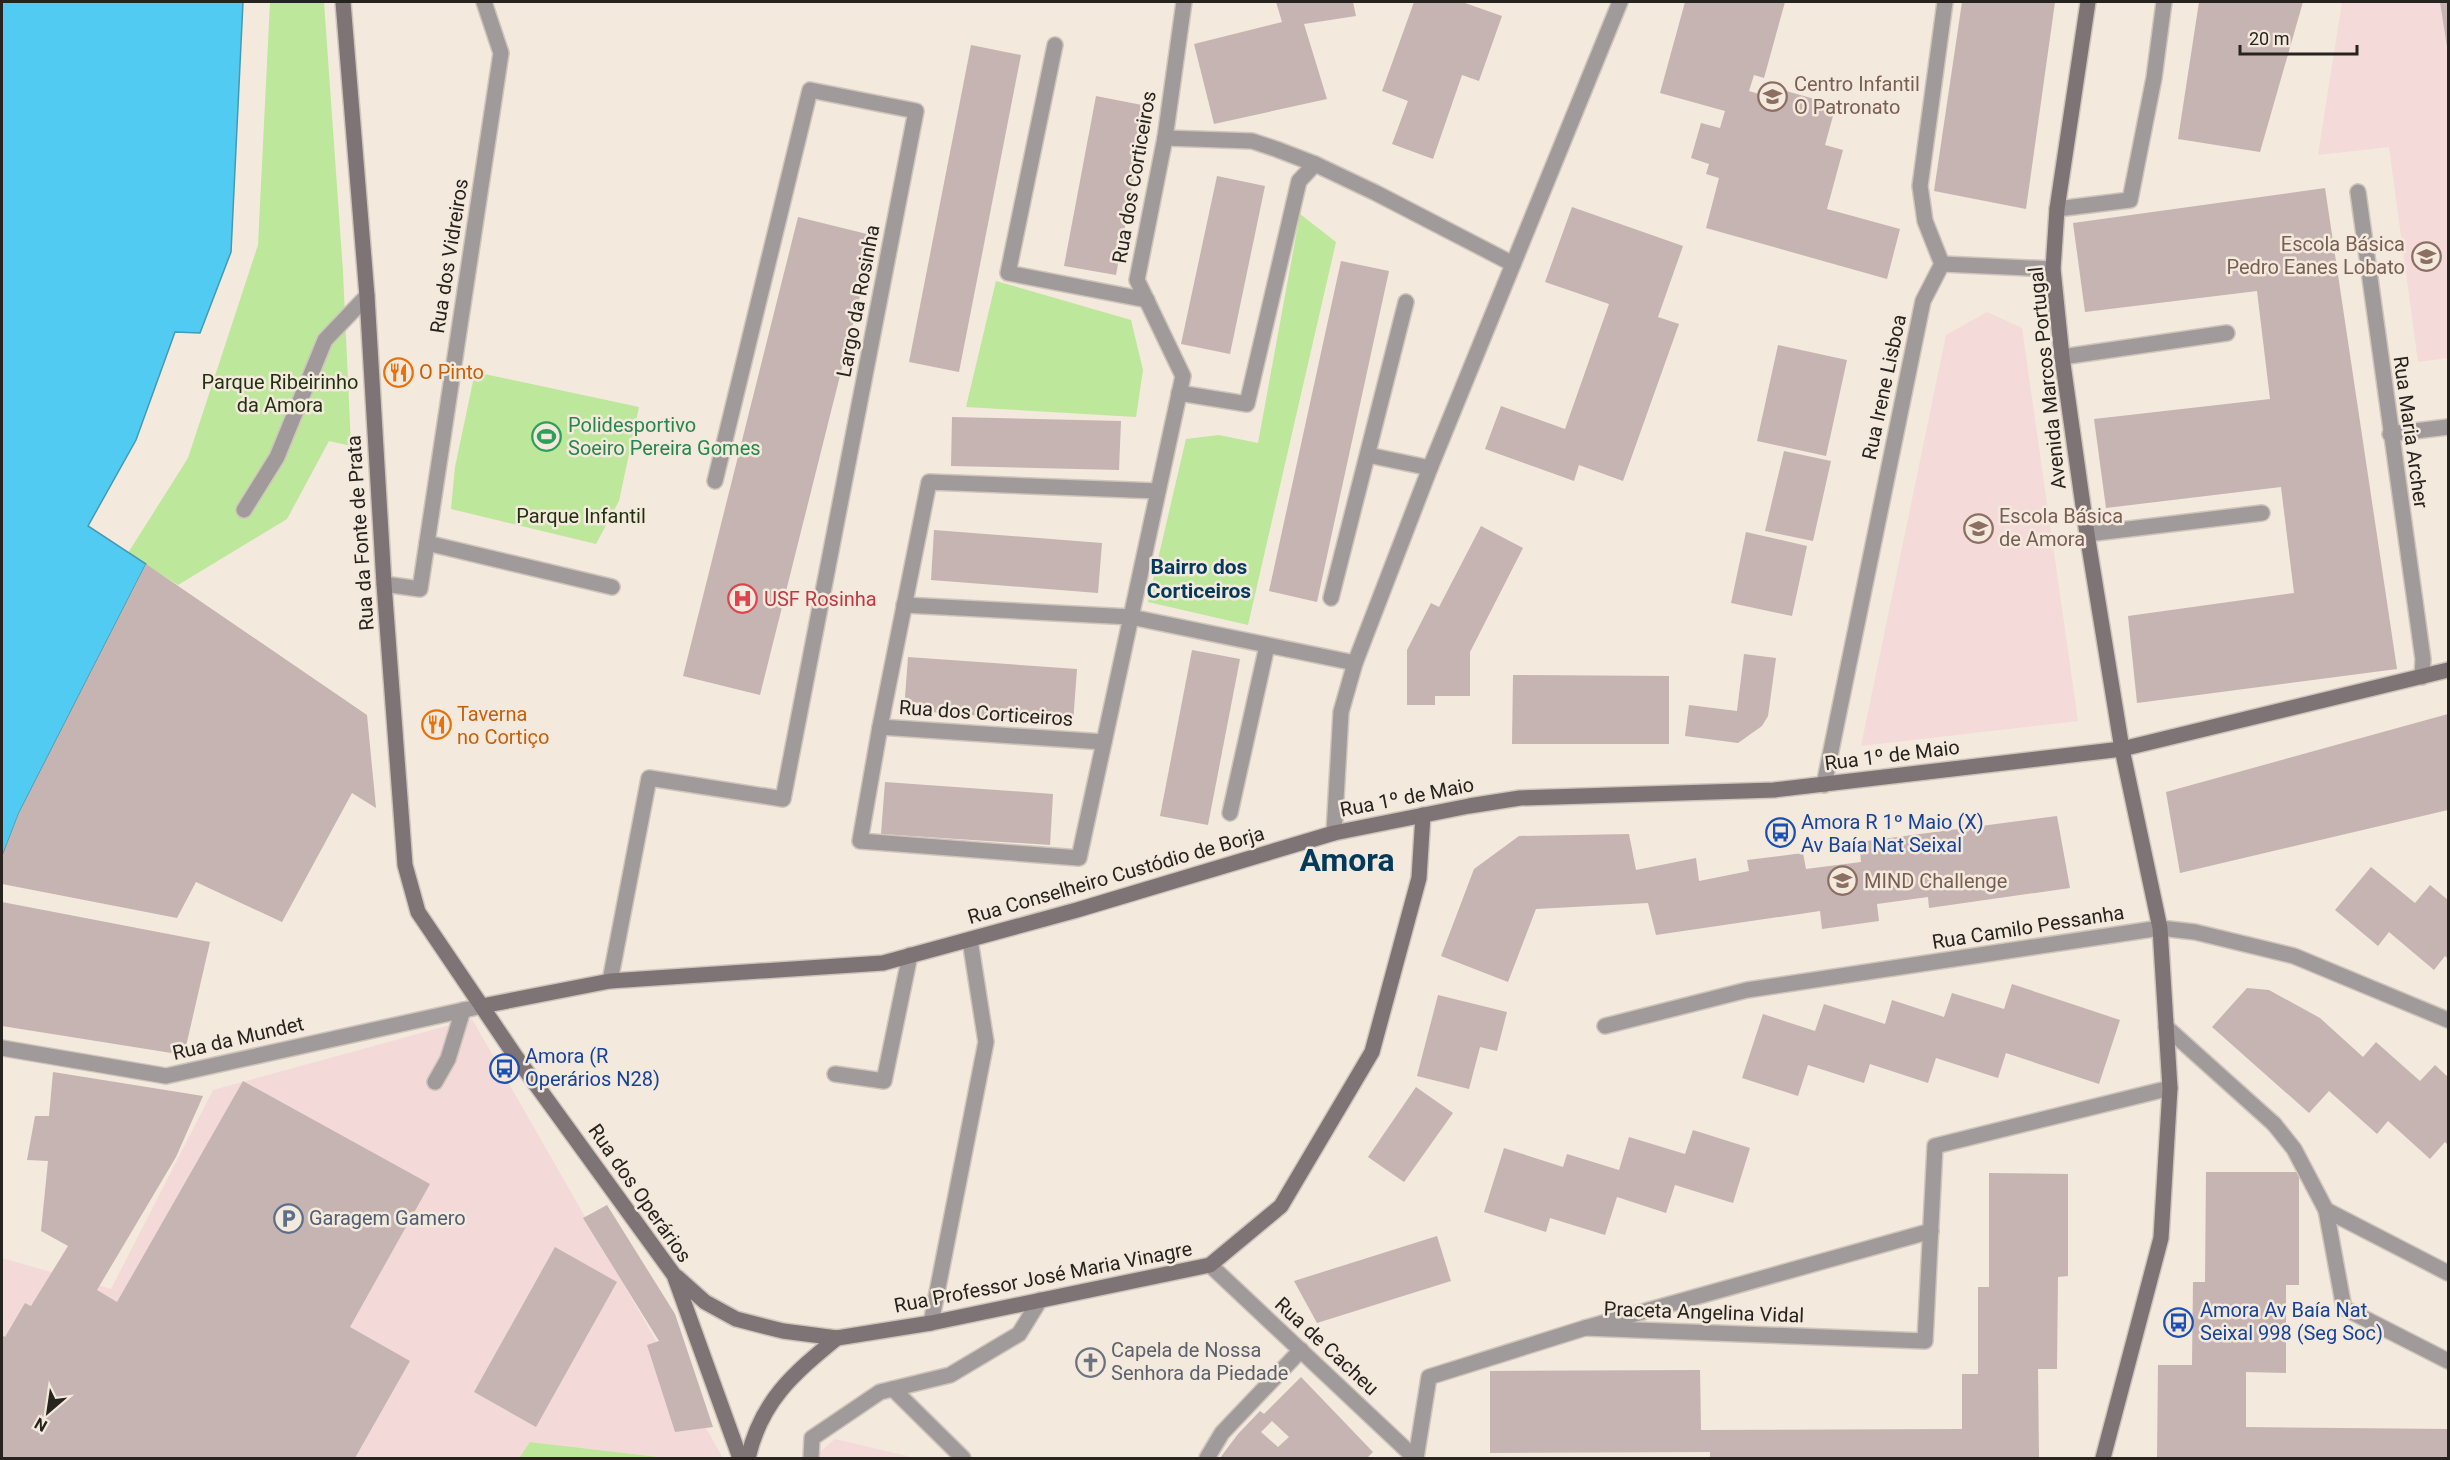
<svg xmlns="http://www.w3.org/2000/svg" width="2450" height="1460" font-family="Roboto,sans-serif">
<rect width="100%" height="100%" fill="#f4e9dd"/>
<path fill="#f4d9d9" d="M472,1019L723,1458H667L531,1442L519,1458H2V1258L111,1289L213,1090Z"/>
<g fill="#f4dad8">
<path d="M2342,2H2448V358L2418,362L2389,147L2318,155Z"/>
<path d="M1987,312L2022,328L2078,721L1861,746L1946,335Z"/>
<path d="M835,1439L907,1456L908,1458H819V1453Z"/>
</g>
<g fill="#bde79a">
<path d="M2,2H243L231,252L200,333L175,332L136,440L88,526L128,553L188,458L258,245L270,2H324L343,272L351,446L329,441L287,519L178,585L146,565L19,813L2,857Z"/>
<path d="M1300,214L1336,242L1248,625L1148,602L1186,439L1219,435L1258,443Z"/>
<path d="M996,281L1131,320L1143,370L1136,417L966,407Z"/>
<path d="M475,372L639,407L619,501L596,544L451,509L455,467Z"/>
<path d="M530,1442L667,1458H519Z"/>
</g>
<path fill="#52cbf2" stroke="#4599b3" stroke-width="1.5" d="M2,2H243L231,252L200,333L175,332L136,440L88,526L146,564L19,813L2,857Z"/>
<g fill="#c5b4b2" fill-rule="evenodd">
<path d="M1276,2H1353L1356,16L1304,24L1327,99L1214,124L1194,44L1282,22Z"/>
<path d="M1414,2H1462L1502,16L1479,81L1462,75L1433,159L1392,144L1408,101L1382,91Z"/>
<path d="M1685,2H1785L1764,78L1754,75L1749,91L1772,98L1775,88L1836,105L1825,145L1843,150L1827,209L1900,229L1887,279L1706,228L1719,178L1706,174L1709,164L1691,158L1701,123L1720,128L1725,111L1660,93Z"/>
<path d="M1962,2H2055L2026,209L1934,191Z"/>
<path d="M2199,2H2303L2260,152L2178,139Z"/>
<path d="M2440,2H2448V47H2447Z"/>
<path d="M971,45L1021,55L959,372L909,362Z"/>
<path d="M1096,96L1147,106L1116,275L1064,266Z"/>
<path d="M1217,176L1265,186L1230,354L1181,344Z"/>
<path d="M2325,188L2397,669L2137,703L2128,616L2294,593L2281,487L2106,508L2094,419L2270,399L2257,291L2085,312L2073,223Z"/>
<path d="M1572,207L1683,246L1658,317L1679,324L1623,481L1579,465L1574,481L1485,449L1501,406L1565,429L1609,304L1545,282Z"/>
<path d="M798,217L875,236L760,695L683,676Z"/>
<path d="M1341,261L1389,271L1317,602L1269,591Z"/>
<path d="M1778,345L1847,360L1826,456L1757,441Z"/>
<path d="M952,417L1121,421L1119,470L951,466Z"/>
<path d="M1784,451L1831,461L1813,541L1765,531Z"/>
<path d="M1481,526L1523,548L1470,652V696H1435V705H1407V650L1431,603L1439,607Z"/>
<path d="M934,530L1102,543L1098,593L931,580Z"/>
<path d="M1746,532L1807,546L1792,616L1731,603Z"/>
<path d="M146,564L367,715L376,808L352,793L282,922L196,882L177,918L2,884V857L19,813Z"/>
<path d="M1192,650L1240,659L1208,825L1160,816Z"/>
<path d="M1744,654L1776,658L1768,716L1762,726L1738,743L1685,736L1689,705L1737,711Z"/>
<path d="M908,657L1077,669L1073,723L904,710Z"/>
<path d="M1513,675L1669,676V744H1512Z"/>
<path d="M2448,714V810L2180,873L2166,792Z"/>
<path d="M885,782L1053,794L1050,845L881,834Z"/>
<path d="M2057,816L2070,888L1929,908L1928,897L1877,904L1879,921L1822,929L1820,911L1656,935L1648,903L1536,909L1508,982L1441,956L1474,869L1519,836L1629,834L1636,870L1696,858L1699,881L1749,871L1747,860L1803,853L1806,869L1861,862L1859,842Z"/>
<path d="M2371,867L2415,903L2430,885L2448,900V959L2445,956L2434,970L2389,932L2378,946L2335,910Z"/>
<path d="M2,902L210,942L184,1055L2,1026Z"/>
<path d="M2012,984L2120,1020L2099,1084L2006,1053L1998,1078L1936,1058L1928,1083L1870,1064L1864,1083L1808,1065L1798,1096L1742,1078L1763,1014L1815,1031L1824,1004L1885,1024L1892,1000L1944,1017L1952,993L2004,1009Z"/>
<path d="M2247,988L2269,990L2320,1018L2363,1057L2376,1042L2420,1081L2435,1065L2448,1077V1145L2445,1142L2430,1159L2388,1121L2377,1134L2329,1091L2309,1113L2212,1027Z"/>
<path d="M1438,995L1507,1012L1497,1051L1480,1047L1469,1089L1417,1076Z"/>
<path d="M53,1072L203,1096L176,1157L97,1290L117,1302L243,1081L430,1184L350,1327L410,1361L355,1458H2V1335L5,1337L25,1303L31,1306L68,1246L41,1231L48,1161L27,1160L35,1116H49Z"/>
<path d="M1416,1087L1453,1113L1404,1182L1368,1157Z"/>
<path d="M1693,1130L1750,1148L1733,1203L1675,1185L1666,1213L1617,1197L1605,1235L1550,1218L1546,1232L1484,1212L1504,1148L1563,1167L1567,1154L1619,1170L1629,1137L1685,1154Z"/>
<path d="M2206,1172H2299V1285H2286V1373L2246,1372V1427L2448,1429V1458H2157L2158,1365H2192L2193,1282H2205Z"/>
<path d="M1989,1173L2068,1174V1276L2058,1277L2057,1369H2038L2039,1458H1710V1452L1490,1453V1371L1700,1370L1701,1430L1962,1429V1374H1978V1287H1989Z"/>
<path d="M607,1205L675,1314L713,1427L675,1432L647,1345L659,1341L583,1218Z"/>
<path d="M1437,1236L1451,1281L1317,1323L1294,1281Z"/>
<path d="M555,1247L617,1282L536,1427L474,1392Z"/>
<path d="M1301,1377L1373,1452L1367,1458H1220L1238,1434L1260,1411L1264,1414ZM1272,1421L1289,1437L1278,1447L1261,1432Z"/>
</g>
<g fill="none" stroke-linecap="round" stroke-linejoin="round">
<defs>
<g id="lane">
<path d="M244,510L277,457L325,340L367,296"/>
<path d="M2166,1027L2274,1124"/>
<path d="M435,1082L448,1059L463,1010"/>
</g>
<g id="street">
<path d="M1055,45L1008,273L1147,300"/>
<path d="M1165,138L1252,141L1276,149L1315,164L1376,193L1513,264"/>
<path d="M2358,192L2423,659L2422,677"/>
<path d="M2057,209L2130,200L2154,78L2164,2"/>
<path d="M1942,264L2053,269"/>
<path d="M2062,357L2227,333"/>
<path d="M1179,393L1247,404L1299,181L1315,164"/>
<path d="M2390,434L2448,427"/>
<path d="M1368,455L1430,468"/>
<path d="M2087,534L2262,513"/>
<path d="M427,543L612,587"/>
<path d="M384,584L420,589L501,53L484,2"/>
<path d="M1331,598L1406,302"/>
<path d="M904,605L1131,617L1355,663"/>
<path d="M880,727L860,841L1079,858L1183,376L1137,280L1165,138L1184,2"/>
<path d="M1104,742L880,727L929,482L1158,491"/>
<path d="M1824,785L1923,301L1942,264L1925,221L1920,186L1945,2"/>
<path d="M1230,813L1267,646"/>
<path d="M1334,833L1341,712L1355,663L1430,468L1620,2"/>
<path d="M610,981L649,778L783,799L916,111L810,90L715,481"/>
<path d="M1605,1026L1747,990L2160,928L2195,932L2294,956L2448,1020"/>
<path d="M2,1048L166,1076L482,1006"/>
<path d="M835,1074L884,1081L910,955"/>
<path d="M2274,1124L2294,1149L2326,1210"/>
<path d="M1210,1265L1415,1458"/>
<path d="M2448,1273L2326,1210L2344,1308L2448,1361"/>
<path d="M931,1323L986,1042L970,940"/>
<path d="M1585,1328L1925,1341L1935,1146L2170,1088"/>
<path d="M893,1389L963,1458"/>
<path d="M811,1458L812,1438L880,1392L950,1375L1019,1334L1040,1300"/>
<path d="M1207,1458L1222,1433L1301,1350"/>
<path d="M1416,1458L1429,1377L1585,1328L1931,1231"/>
</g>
<g id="secondary">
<path d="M343,2L367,296L384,584L405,865L418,912L516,1057L674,1275L740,1458"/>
<path d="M2088,2L2057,209L2053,269L2062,357L2087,534L2122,749L2160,928L2170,1088L2161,1238L2103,1458"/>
<path d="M482,1006L610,981L883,963L1077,910L1334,833L1469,806L1520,798L1774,790L2122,749L2448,670"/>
<path d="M677,1277L705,1302L736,1319L783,1331L837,1338L931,1323L1210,1265L1281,1206L1372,1052L1419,878L1423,815"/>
<path d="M748,1458C761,1401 793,1374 837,1338"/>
</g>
</defs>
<use href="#lane" stroke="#cfc5bb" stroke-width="18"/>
<use href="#street" stroke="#cfc5bb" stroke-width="18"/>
<use href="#secondary" stroke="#cfc5bb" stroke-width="18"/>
<use href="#lane" stroke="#a19a9b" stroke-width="15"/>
<use href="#street" stroke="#a19a9b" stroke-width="15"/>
<use href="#secondary" stroke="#7e7375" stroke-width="15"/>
</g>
<defs>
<symbol id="school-ring" viewBox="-11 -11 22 22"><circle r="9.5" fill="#f4e9dd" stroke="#8d6e63" stroke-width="1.5"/><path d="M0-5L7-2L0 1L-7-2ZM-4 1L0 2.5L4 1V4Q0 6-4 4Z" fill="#8d6e63"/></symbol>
<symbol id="restaurant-ring" viewBox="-11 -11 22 22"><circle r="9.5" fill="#f4e9dd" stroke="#e8710a" stroke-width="1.5"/><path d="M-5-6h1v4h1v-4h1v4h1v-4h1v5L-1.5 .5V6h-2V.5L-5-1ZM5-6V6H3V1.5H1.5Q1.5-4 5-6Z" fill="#e8710a"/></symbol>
<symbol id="stadium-ring" viewBox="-11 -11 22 22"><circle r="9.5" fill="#f4e9dd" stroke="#2e9e5b" stroke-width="1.5"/><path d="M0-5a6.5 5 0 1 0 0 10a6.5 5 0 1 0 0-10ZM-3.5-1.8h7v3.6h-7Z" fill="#2e9e5b"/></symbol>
<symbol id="hospital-ring" viewBox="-11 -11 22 22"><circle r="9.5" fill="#f4e9dd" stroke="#e0444e" stroke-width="1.5"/><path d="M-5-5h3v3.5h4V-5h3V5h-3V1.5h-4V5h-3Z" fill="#e0444e"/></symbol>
<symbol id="bus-ring" viewBox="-11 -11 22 22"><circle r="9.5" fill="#f4e9dd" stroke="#1a4fb4" stroke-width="1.5"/><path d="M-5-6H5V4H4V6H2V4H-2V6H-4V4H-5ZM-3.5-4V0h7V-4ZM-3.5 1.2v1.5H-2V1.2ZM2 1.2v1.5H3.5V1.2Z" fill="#1a4fb4"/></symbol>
<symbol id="parking-ring" viewBox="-11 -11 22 22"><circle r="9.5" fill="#f4e9dd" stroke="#5c6f8a" stroke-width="1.5"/><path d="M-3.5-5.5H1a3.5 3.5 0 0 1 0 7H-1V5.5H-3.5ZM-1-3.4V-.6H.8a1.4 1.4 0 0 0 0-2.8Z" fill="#5c6f8a"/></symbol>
<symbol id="church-ring" viewBox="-11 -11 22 22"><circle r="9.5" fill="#f4e9dd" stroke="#6b7280" stroke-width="1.5"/><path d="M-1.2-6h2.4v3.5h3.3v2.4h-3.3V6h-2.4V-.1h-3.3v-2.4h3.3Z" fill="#6b7280"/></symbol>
</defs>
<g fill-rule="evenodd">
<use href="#school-ring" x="1756" y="80" width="33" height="33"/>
<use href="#school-ring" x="2410" y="240" width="33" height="33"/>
<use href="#restaurant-ring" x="382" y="356" width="33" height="33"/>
<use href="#stadium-ring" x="530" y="420" width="33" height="33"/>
<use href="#school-ring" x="1962" y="512" width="33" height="33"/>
<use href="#hospital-ring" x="726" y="582" width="33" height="33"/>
<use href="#restaurant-ring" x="420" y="708" width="33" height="33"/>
<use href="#bus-ring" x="1764" y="816" width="33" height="33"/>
<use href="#school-ring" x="1826" y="864" width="33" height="33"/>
<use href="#bus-ring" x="488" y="1052" width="33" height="33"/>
<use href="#parking-ring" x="272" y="1202" width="33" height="33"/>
<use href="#bus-ring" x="2162" y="1306" width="33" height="33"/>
<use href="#church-ring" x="1074" y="1346" width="33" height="33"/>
</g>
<g text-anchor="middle" stroke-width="5" stroke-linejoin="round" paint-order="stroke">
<g font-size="20" fill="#785e54" stroke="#f4e9dd" text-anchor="start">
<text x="1794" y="91">Centro Infantil<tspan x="1794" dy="23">O Patronato</tspan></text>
<text x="2405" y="251" text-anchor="end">Escola Básica<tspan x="2405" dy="23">Pedro Eanes Lobato</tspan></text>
<text x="1999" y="523">Escola Básica<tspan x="1999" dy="23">de Amora</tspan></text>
<text x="1864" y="888">MIND Challenge</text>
</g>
<g font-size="20" fill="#27231f" stroke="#f4e9dd">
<text transform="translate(1134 177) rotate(-80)" y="7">Rua dos Corticeiros</text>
<text transform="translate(449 256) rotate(-81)" y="7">Rua dos Vidreiros</text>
<text transform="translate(858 301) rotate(-79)" y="7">Largo da Rosinha</text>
<text transform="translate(2047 378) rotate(-96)" y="7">Avenida Marcos Portugal</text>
<text transform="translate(1884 387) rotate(-78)" y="7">Rua Irene Lisboa</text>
<text transform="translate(2411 432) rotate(82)" y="7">Rua Maria Archer</text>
<text transform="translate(360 533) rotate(-94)" y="7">Rua da Fonte de Prata</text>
<text transform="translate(986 713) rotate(4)" y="7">Rua dos Corticeiros</text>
<text transform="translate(1892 755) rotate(-7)" y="7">Rua 1º de Maio</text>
<text transform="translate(1407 797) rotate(-11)" y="7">Rua 1º de Maio</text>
<text transform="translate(1116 875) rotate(-16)" y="7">Rua Conselheiro Custódio de Borja</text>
<text transform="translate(2028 927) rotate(-9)" y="7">Rua Camilo Pessanha</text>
<text transform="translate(238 1038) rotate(-13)" y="7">Rua da Mundet</text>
<text transform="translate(640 1193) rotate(55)" y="7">Rua dos Operários</text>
<text transform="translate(1043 1277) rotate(-11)" y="7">Rua Professor José Maria Vinagre</text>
<text transform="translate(1704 1312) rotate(2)" y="7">Praceta Angelina Vidal</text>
<text transform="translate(1327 1346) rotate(43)" y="7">Rua de Cacheu</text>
</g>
<g font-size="20" fill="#c56008" stroke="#f4e9dd" text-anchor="start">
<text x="419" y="379">O Pinto</text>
<text x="457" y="721">Taverna<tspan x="457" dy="23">no Cortiço</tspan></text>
</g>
<g font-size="20" fill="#1f310f" stroke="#f4e9dd">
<text x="280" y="389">Parque Ribeirinho<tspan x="280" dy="23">da Amora</tspan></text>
<text x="581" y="523">Parque Infantil</text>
</g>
<g font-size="20" fill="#27864d" stroke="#f4e9dd" text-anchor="start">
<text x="568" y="432">Polidesportivo<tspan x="568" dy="23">Soeiro Pereira Gomes</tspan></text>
</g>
<g font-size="20" fill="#be3a42" stroke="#f4e9dd" text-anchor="start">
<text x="764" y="606">USF Rosinha</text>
</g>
<g font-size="20" fill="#164399" stroke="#f4e9dd" text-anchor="start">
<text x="1801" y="829">Amora R 1º Maio (X)<tspan x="1801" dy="23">Av Baía Nat Seixal</tspan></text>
<text x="525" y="1063">Amora (R<tspan x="525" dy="23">Operários N28)</tspan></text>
<text x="2200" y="1317">Amora Av Baía Nat<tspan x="2200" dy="23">Seixal 998 (Seg Soc)</tspan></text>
</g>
<g font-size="20" fill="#4e5e75" stroke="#f4e9dd" text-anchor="start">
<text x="309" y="1225">Garagem Gamero</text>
</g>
<g font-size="20" fill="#5b616d" stroke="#f4e9dd" text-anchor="start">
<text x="1111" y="1357">Capela de Nossa<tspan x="1111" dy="23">Senhora da Piedade</tspan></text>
</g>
<g font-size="21" font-weight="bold" fill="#023a5c" stroke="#f4e9dd">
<text x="1199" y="574">Bairro dos<tspan x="1199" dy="24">Corticeiros</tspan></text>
</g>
<g font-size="32" font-weight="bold" fill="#023a5c" stroke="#f4e9dd">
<text x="1347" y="871">Amora</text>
</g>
</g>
<rect width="2450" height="1460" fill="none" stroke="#27231f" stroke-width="6"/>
<g transform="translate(48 1412) rotate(209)" stroke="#f4e9dd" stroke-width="4.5" paint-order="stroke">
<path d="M0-4.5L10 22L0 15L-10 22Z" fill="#27231f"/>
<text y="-9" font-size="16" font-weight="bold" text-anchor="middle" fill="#27231f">N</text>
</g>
<path d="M2240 45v9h117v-9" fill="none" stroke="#27231f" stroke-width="3"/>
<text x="2249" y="45" font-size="18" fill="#27231f" stroke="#f4e9dd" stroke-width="4.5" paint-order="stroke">20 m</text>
</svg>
